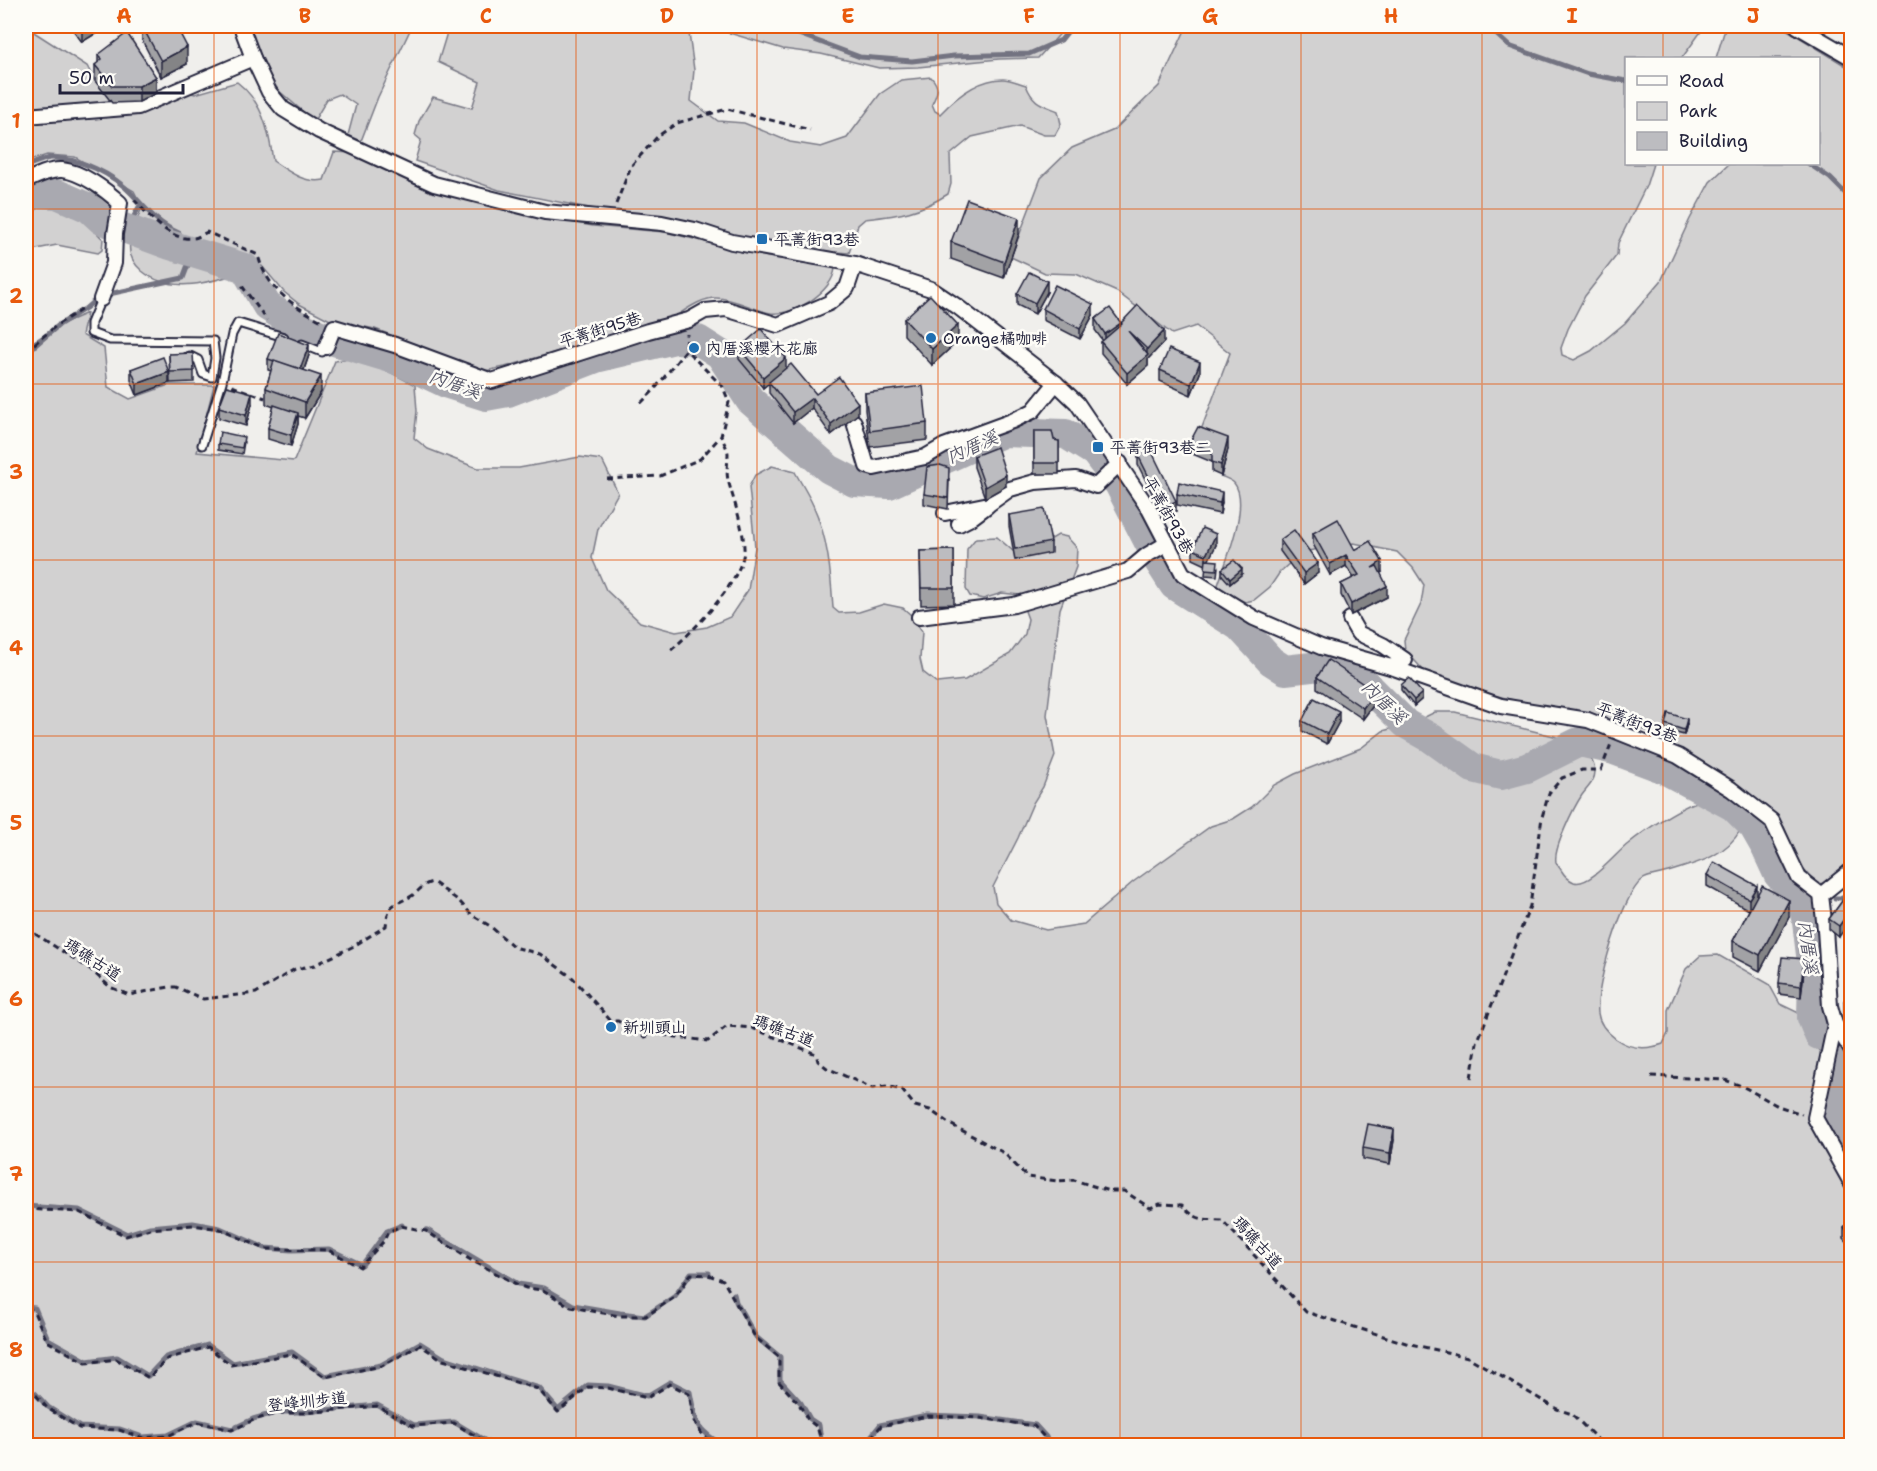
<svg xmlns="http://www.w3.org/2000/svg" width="1877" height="1471" font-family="'Shantell Sans','LXGW WenKai TC',sans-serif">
<rect width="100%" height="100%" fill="#f0efec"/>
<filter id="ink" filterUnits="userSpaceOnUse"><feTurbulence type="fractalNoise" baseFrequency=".0167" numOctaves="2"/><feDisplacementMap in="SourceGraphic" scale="12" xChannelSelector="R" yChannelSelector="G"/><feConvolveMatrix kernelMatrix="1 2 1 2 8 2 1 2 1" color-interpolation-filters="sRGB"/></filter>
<g filter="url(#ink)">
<g fill="#d2d1d1" stroke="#7a7a86" stroke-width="1.5">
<path d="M247,26H412L378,97L361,141L348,135L356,105L340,94L327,99L314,121L278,90L261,61Z"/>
<path d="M449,26H688L694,70L691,101L718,121L744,123L790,142L821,147L847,138L880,94L901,80L931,77C940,87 938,92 932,104L935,111L940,114C956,97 978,79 1003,79C1010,79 1019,83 1026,85C1033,103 1041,104 1058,111L1061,124L1055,135H1044L1020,126L972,137L950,155L951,184L948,194C918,213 899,215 865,219L858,225L849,253L823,251L744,239L499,190L415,161L421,140L415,135L419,121L433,97L472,108L480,82L438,62Z"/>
<path d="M706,26H1067L1038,58L999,59L918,67L879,68L821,54L783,49Z"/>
<path d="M1187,26H1705L1682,58H1626V164H1653L1646,186L1618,243L1617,255L1585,296L1568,329L1561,348L1562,355L1574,360L1591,351L1625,323L1661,281L1690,219L1710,182L1729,164H1818V58H1716L1726,26H1781L1851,69V859L1826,883L1816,884L1797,860L1784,827L1734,784L1701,766L1651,732L1590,713L1539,707L1479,691L1425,672L1405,650L1404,640L1421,604L1424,585L1413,568L1397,552L1354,543L1302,552L1280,572L1270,587L1254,600L1245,602L1221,591L1218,585C1225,563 1251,503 1234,483C1231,480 1225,478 1221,476L1228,449L1198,438L1230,353L1196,326L1172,334L1117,292L1076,274L1045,273L1011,257L1041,178L1072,148L1114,130L1159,86Z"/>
<path d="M26,27L87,66L95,81L156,94L166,86L195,94L237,82C262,101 269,130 273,161C289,172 305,184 324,180L334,152L355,153L529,215L593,226L665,232L768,257L835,268C833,292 794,316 771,313C753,310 735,298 716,298C701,298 687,309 674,317L505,367L485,371L375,329L330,320L299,304L284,292L262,266C225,277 176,299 142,271C134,264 128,254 130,243C132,231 138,218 142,207L134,191L75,157L47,155L26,162Z"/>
<path d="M43,199C71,205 84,220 103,239L102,250L98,253L57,245L26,251V210Z"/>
<path d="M87,313L82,335L104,348L108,387L130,399L169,385H214L197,452L294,461L335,361L356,358L380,367L415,385L417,411L414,438L428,449L477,468H519L580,457L602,460L618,493L598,529L592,558L606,590L640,622L676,632L707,627L730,617L748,590L755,547L749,487L755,475L772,466L795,472C801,483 808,494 813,505C828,537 831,574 833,608L839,613L859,612L884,604L903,608L911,615L922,632L920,659L923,672L937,683L965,680L1010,654L1025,634L1028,619L1019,595L1002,593L983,599L970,596L966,589L967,549L976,538L997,537L1014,552L1016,560L1058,535L1067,537L1077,548L1076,567L1060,609L1047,715L1055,756L1043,787L1033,803L1018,838L993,887L996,903L1011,920L1046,930L1084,924L1133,882L1211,826L1233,819L1252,807L1274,785L1295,774L1361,748L1383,731L1415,722L1435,712H1455L1562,738C1576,742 1594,754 1595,772C1595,781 1587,788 1582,795C1574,807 1553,849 1556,862C1557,865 1560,868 1561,870C1564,875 1569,880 1574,882C1590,887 1617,852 1628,844C1641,833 1687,801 1703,801C1708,801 1714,805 1719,808C1729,812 1738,819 1741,829C1725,858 1694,864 1664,873C1658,875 1647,876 1642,880C1622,895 1595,988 1598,1013C1599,1024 1608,1033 1616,1039C1630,1049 1646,1050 1663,1044L1668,1033V1010L1686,969L1700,956L1718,955L1769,984L1780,1004L1801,1014L1817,1048L1851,1092V1445H26V346L62,324Z"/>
</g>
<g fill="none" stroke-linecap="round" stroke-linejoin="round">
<g stroke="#737381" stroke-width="5">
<path d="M777,26L860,57L912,61L954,56L1029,54L1061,40L1072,26"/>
<path d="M1487,26L1509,46L1588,74L1626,81"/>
<path d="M1809,164L1830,178L1852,200"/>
<path d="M26,166C34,164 44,158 52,158C80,158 113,174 132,194C147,210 159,225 179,233"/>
<path d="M127,229L139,207"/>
<path d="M109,294L183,278L193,252L191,241"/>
<path d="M26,353L59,325L86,308L95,300"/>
<path d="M1835,898H1852"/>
<path d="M1802,901H1810"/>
<path d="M26,1206L79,1210L127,1234L150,1227L193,1223L220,1228L265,1248L291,1250L329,1249L362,1265L387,1231L402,1225"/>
<path d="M427,1230L518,1284L544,1288L573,1305L620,1313L645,1316L675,1296L691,1273H709"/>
<path d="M734,1294L736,1302L756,1337L780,1357V1380L801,1403L810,1419L819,1425L821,1440L825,1446"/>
<path d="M26,1307L35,1308L48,1339L87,1361L117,1357L148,1376L166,1357L208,1345L233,1363L292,1352L325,1376L381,1365L420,1343L444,1358L539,1388L558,1410L588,1385L608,1386L647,1396L670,1382L690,1392C696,1423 695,1429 724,1446"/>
<path d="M26,1391L35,1393L48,1407L80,1427L120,1429L143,1437L168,1435L197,1421L232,1429L253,1419L278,1412H305L377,1405L414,1425L454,1422L494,1446"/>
<path d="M863,1446L880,1425L927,1415L980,1417L1035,1425L1046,1437L1049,1446"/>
</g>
<g stroke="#a9a9b0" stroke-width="30">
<path d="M26,200L36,193L57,194L89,208L102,220L170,245L245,268L267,306L297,325L337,342L397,360L448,384L486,396L508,392L596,358L675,339L698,340L720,354L750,400L829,469L854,482L889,484L1004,432L1066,434L1095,452L1119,484L1158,560L1174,585L1239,626L1271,661L1285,670L1338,664L1360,678L1406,724L1431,738L1473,768L1501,775L1527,768L1579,742L1614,750L1662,768L1733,806L1754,827L1766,848L1778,874L1802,901L1807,922L1813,971L1812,1018L1819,1035"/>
<path d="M1835,1056L1842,1068L1838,1125L1847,1157L1852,1162"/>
</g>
<defs>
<g id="lane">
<path d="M101,299L91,323V333L110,340L213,341L215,358L212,377L203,374L198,360L190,356L184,358"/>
<path d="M302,344L322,352L326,347"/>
<path d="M202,445L222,382L232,334L238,323L284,337"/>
</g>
<g id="street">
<path d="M241,26L253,58L269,92L283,109L319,131L434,184L545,212L662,223L695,230L732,242L855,264L931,289L958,307L1056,383L1077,403L1149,509L1183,574L1254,618L1321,647L1391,667L1501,706L1588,720L1678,756L1731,789L1772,821L1799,878L1821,895L1825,929L1830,1006L1835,1024L1852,1051"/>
<path d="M1797,26L1852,58"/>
<path d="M26,116L138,107L253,58"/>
<path d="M26,181C36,176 50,169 62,170C82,172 106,190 120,203L115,234L114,263L101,299"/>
<path d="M326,347L334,327L395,345L492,381L648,331L689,320L705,311L726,309L778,325L829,303L847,288L855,264"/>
<path d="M854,422L867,466L874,468L925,457L944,446L1012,421L1033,411L1056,383"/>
<path d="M945,513L989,504L1010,489L1035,482L1076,479L1096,486L1120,463"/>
<path d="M959,524L971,518L987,506"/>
<path d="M919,617L1014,605L1128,571L1147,555L1166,544"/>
<path d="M1350,619L1358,633L1383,645L1405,660L1391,667"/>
<path d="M1821,895L1852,870"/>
<path d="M1835,1024L1815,1118L1852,1184"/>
</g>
</defs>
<use href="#lane" stroke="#22223b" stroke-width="11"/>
<use href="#street" stroke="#22223b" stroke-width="18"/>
<g stroke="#22223b" stroke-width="3" stroke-dasharray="6 4.5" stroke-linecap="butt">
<path d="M134,200C149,215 169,241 193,238C197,238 203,234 207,232L258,255C266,288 293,306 322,321"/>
<path d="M616,204L631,166L658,136L677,123L727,109L810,130"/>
<path d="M242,286L267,320"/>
<path d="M26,351L58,324L84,308"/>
<path d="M232,386L265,398"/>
<path d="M641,403L654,390L686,350L687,334"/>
<path d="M607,479L660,476L700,459L721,436L729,402L723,387L686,350"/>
<path d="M671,650C693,632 746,577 744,547C743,525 734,502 728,480C726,471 728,462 728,453C727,447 723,441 721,436"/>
<path d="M26,928L90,969L110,987L129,995L169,987H176L203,999L256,993L295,969L315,965L352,947L386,926C389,900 394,907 413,895C420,890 424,883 433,882L459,901L472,915L490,926L514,947L540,954L573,978L611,1021H618L645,1037L654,1034L708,1041L727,1026L752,1028L816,1054L818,1061L827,1068L872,1088L887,1086L902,1090L915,1106L930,1110L950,1124L1004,1153L1027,1177L1057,1181L1074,1180L1109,1191H1124L1150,1208L1160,1204L1182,1205C1197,1221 1201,1219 1222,1220L1306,1312L1406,1343L1468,1357L1557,1409L1572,1414L1604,1446"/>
<path d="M1651,1076L1725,1080L1744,1087L1778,1106L1802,1114"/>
<path d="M1471,1078L1477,1043L1530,906L1542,817L1549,793L1562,778L1582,770H1601L1611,744"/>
<path d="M26,1209L79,1212L126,1236L150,1229L193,1225L220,1229L265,1249L328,1250L360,1267L384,1241L388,1232L401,1226L426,1231L469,1259L518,1285L526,1288L543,1290L571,1307L619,1316H646L675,1297L691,1274L708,1275L723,1280L755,1337L779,1357V1382L799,1404L808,1420L817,1427L823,1446"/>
<path d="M26,1309L33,1310L47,1341L86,1363L116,1359L149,1378L167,1359L208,1347L231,1365L291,1354L325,1377L382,1366L420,1345L443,1360L538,1389L558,1412L588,1387L608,1388L647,1398L670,1384L689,1394L694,1421L703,1436L720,1446"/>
<path d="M26,1392L35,1394L47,1408L79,1428L119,1430L143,1438L168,1436L197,1422L232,1430L254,1420L278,1413H304L377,1406L413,1426L454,1423L492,1446"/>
<path d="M864,1446L881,1426L928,1416L979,1418L1034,1426L1045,1438L1048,1446"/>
</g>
<use href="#lane" stroke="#fdfcf7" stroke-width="7"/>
<use href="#street" stroke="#fdfcf7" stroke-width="14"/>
</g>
<g fill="#a2a2a5" stroke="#22223b" stroke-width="1.5">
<path d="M70,26H108L82,42Z"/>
<path d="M142,26H176L187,64L161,77L142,40Z"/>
<path d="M98,55L156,93L139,102L112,103L95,81V65L98,63Z"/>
<path d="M1019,234L1004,278L951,259V242Z"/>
<path d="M1047,292L1035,314L1017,305V294Z"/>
<path d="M1043,309L1093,315L1080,339L1043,320Z"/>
<path d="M904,319L958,341L932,365L904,335Z"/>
<path d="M1095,319L1121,323L1164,342L1148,359V366L1127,384L1101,353V342L1103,341L1095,330Z"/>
<path d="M739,348L786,368L816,394L858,414L831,435L812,408L793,423L769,393V383L763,388L739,359Z"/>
<path d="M169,354L194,371V382L170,383Z"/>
<path d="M309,355L304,370L321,392L305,418L298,416V424L291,446L268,439V428L274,407L266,404V388L271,371L268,370V359Z"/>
<path d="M131,369L169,383L137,395L131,380Z"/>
<path d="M1160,370L1200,373L1191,395L1160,381Z"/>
<path d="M865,393L927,423V440L870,447L865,410Z"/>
<path d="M252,404L246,426L219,418V407Z"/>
<path d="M1034,431L1054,440L1059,441V474H1034Z"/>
<path d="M244,442L242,454L218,450V444Z"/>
<path d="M1190,442L1228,449L1221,476L1212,472V462L1190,453Z"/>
<path d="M1138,455L1176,511L1164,517L1138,465Z"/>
<path d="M974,456L1006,486L985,498L974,467Z"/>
<path d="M949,479L948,509L924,504V494Z"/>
<path d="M1177,494L1222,502L1220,514L1177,505Z"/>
<path d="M1009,515L1051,542V553L1015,560L1009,526Z"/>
<path d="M1313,533L1355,550L1382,572L1380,573L1387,597L1351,615L1341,595V584L1354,578L1346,566L1330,575L1313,544Z"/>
<path d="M1280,540L1318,573L1304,584L1280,551Z"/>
<path d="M1216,545L1208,560L1218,567L1217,576L1205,575L1206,565L1193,559V549Z"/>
<path d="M954,550V604L921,605L920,551Z"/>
<path d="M1222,569L1242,574L1230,584L1222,575Z"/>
<path d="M1317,677L1375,703L1363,719L1317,688Z"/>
<path d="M1401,685L1422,699L1414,706L1401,690Z"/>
<path d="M1302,721L1339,722L1327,744L1302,731Z"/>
<path d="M1665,724H1687L1684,735L1665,730Z"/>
<path d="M1707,875L1757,897L1789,917L1760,971L1733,957V941L1749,910L1707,886Z"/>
<path d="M1845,897L1839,937L1829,929V919Z"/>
<path d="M1804,970L1801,997L1779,994V983Z"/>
<path d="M1851,990V1017L1844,1012V1001Z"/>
<path d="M1394,1140L1390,1164L1363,1159V1148Z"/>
<path d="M1851,1220V1246L1844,1238V1227Z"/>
</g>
<g fill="#848486" stroke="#22223b" stroke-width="1.5">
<path d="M91,26H108L82,42V31Z"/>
<path d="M186,26H212L186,32Z"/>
<path d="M187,47V64L161,77V61Z"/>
<path d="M156,77V93L139,102V86Z"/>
<path d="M1019,218V234L1004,278V262Z"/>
<path d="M1047,281V292L1035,314V303Z"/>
<path d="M1093,304V315L1080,339V329Z"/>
<path d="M1121,323V334L1105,345V334Z"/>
<path d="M958,325V341L932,365V349Z"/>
<path d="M1164,331V342L1148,359V366L1127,384V373L1147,356V349Z"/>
<path d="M309,345V355L300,381V370Z"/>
<path d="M786,358V369L763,388V377Z"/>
<path d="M1200,362V373L1191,395V384Z"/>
<path d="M169,372V383L137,395V384Z"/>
<path d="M321,376V392L305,418V402Z"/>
<path d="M252,393V404L246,426V415Z"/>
<path d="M812,398V408L793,423V412Z"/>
<path d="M858,403V414L831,435V424Z"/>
<path d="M298,413V424L291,446V435Z"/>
<path d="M1228,438V449L1221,476V465Z"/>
<path d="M1006,475V486L985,498V487Z"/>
<path d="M1222,492V502L1220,514V503Z"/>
<path d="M1176,501V511L1164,517V507Z"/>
<path d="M1216,534V545L1206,566V555Z"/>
<path d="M1346,555V566L1330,575V564Z"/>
<path d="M1382,561V572L1372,578V568Z"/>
<path d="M1318,563V573L1304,584V573Z"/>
<path d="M1242,569V574L1230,584V579Z"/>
<path d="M1387,586V597L1351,615V604Z"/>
<path d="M1375,692V703L1363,719V708Z"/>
<path d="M1422,693V699L1414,706V700Z"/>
<path d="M1339,711V722L1327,744V734Z"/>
<path d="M1687,719V724L1684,735V730Z"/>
<path d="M1757,886V897L1749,910V899Z"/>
<path d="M1789,900V917L1760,971V955Z"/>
<path d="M1851,909V920L1839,937V926Z"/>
<path d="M1804,959V970L1801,997V986Z"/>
<path d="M1394,1129V1140L1390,1164V1153Z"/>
</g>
<g fill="#bcbcc0" stroke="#22223b" stroke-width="1.5">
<path d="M78,26H91L82,31Z"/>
<path d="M142,26H176L187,47L161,61Z"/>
<path d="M127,33L156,77L139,86H112L95,65L102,59L98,55Z"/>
<path d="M967,199L1019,218L1004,262L951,242Z"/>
<path d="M1029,272L1047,281L1035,303L1017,294Z"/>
<path d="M1055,285L1093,304L1080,329L1043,309Z"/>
<path d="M930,295L958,325L932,349L904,319Z"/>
<path d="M1138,305L1164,331L1147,349L1128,331L1148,355L1127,373L1101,342L1122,324L1121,323L1105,334L1095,319L1110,308L1121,323Z"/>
<path d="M761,329L786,358L763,377L739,348Z"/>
<path d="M278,333L309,345L300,369L268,359Z"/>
<path d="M1169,349L1200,362L1191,384L1160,370Z"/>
<path d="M193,353L194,371L170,372L169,354Z"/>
<path d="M163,357L169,372L137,384L131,369Z"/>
<path d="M274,360L321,376L305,402L266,388Z"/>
<path d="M791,364L816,394L839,377L858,403L831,424L812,398L793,412L769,382Z"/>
<path d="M227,386L252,393L246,415L219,407Z"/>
<path d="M923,386L927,423L870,431L865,393Z"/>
<path d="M274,405L298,413L291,435L268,428Z"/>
<path d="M1198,427L1228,438L1221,465L1212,462V451L1190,442Z"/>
<path d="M1034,431H1052L1054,440L1059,441V463H1034Z"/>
<path d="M220,432L244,437L242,448L218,444Z"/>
<path d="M997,447L1006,475L985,487L974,456Z"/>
<path d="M1150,448L1176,501L1164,507L1138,455Z"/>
<path d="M940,465L949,468L948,498L924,494L927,467Z"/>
<path d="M1179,482L1222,492L1220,503L1177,494Z"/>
<path d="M1044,509L1051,542L1015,549L1009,515Z"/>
<path d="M1338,519L1355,550L1370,541L1382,561L1372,568L1377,566L1387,586L1351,604L1341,584L1359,575L1346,555L1330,564L1313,533Z"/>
<path d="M1202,528L1216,534L1206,555L1193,549Z"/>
<path d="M1294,530L1318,563L1304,573L1280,540Z"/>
<path d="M954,550V588H921L920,551Z"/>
<path d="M1206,560L1218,561L1217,570L1205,569Z"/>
<path d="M1234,560L1242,569L1230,579L1222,569Z"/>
<path d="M1328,660L1375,692L1363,708L1317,677Z"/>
<path d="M1409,678L1422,693L1414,700L1401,685Z"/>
<path d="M1314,698L1339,711L1327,734L1302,721Z"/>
<path d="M1668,713L1687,719L1684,730L1665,724Z"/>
<path d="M1714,862L1757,886L1749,899L1707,875Z"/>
<path d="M1762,886L1789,900L1760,955L1733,941Z"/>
<path d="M1845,897L1851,902V909L1839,926L1829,919Z"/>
<path d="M1782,957L1804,959L1801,986L1779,983Z"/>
<path d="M1851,990V1006L1844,1001Z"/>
<path d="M1368,1124L1394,1129L1390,1153L1363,1148Z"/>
<path d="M1851,1220V1235L1844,1227Z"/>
</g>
</g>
<path fill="none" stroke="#e8590c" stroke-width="1.5" stroke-opacity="0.55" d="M214,26V1446M395,26V1446M576,26V1446M757,26V1446M938,26V1446M1120,26V1446M1301,26V1446M1482,26V1446M1663,26V58M1663,164V1446M26,209H1852M26,384H1852M26,560H1852M26,736H1852M26,911H1852M26,1087H1852M26,1262H1852"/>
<g fill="#1f6fb2" stroke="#fdfcf7" stroke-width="2">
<rect x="756" y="233" width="12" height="12" rx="3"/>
<circle cx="931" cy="338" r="6"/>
<circle cx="694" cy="348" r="6"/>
<rect x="1092" y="441" width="12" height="12" rx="3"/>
<circle cx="611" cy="1027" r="6"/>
</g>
<g text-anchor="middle" stroke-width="5" stroke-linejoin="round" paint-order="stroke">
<g font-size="16" fill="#22223b" stroke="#fdfcf7" text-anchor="start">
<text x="774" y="245">平菁街93巷</text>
<text x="943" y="344">Orange橘咖啡</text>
<text x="706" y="354">內厝溪櫻木花廊</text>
<text x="1110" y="453">平菁街93巷二</text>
<text x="623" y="1033">新圳頭山</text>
</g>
<g font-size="16" fill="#22223b" stroke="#fdfcf7">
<text transform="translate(600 329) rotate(-17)" y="6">平菁街95巷</text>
<text transform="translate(1169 515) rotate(61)" y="6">平菁街93巷</text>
<text transform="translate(1637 722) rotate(21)" y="6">平菁街93巷</text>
<text transform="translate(93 959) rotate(33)" y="6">瑪礁古道</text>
<text transform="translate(784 1030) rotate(21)" y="6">瑪礁古道</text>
<text transform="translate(1258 1242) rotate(48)" y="6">瑪礁古道</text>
<text transform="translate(307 1401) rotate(-6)" y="6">登峰圳步道</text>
</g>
<g font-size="18" font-style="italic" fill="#58586a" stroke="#fdfcf7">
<text transform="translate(455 384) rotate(19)" y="6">內厝溪</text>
<text transform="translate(972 447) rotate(-24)" y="6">內厝溪</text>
<text transform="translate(1384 702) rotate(44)" y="6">內厝溪</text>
<text transform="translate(1808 947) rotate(83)" y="6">內厝溪</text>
</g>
</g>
<rect width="1877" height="1471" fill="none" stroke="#fdfcf7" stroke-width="66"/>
<rect x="1625" y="57" width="195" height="108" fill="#fdfcf7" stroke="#a5a5ac" stroke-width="1.5"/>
<rect x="1637" y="76" width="30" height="9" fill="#fdfcf7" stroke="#a5a5ac" stroke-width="1.5"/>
<text x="1679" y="87" font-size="18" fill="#22223b">Road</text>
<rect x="1637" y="102" width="30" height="18" fill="#d2d1d1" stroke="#a5a5ac" stroke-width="1.5"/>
<text x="1679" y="117" font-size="18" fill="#22223b">Park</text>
<rect x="1637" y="132" width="30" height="18" fill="#bcbcc0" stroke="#a5a5ac" stroke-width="1.5"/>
<text x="1679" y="147" font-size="18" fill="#22223b">Building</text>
<path d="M60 84v9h123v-9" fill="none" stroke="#22223b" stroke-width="3"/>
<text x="69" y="84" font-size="18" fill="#22223b" stroke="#fdfcf7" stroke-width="4.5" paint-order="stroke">50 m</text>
<rect x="33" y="33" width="1811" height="1405" fill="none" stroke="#e8590c" stroke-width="2"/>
<g font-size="20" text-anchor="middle" font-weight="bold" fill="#e8590c">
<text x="124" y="23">A</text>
<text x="305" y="23">B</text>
<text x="486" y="23">C</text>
<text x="667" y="23">D</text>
<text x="848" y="23">E</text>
<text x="1029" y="23">F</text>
<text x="1210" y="23">G</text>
<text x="1391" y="23">H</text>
<text x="1572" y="23">I</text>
<text x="1753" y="23">J</text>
<text x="16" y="128">1</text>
<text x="16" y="303">2</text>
<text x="16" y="479">3</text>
<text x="16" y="655">4</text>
<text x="16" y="830">5</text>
<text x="16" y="1006">6</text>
<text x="16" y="1181">7</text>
<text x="16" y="1357">8</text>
</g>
</svg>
